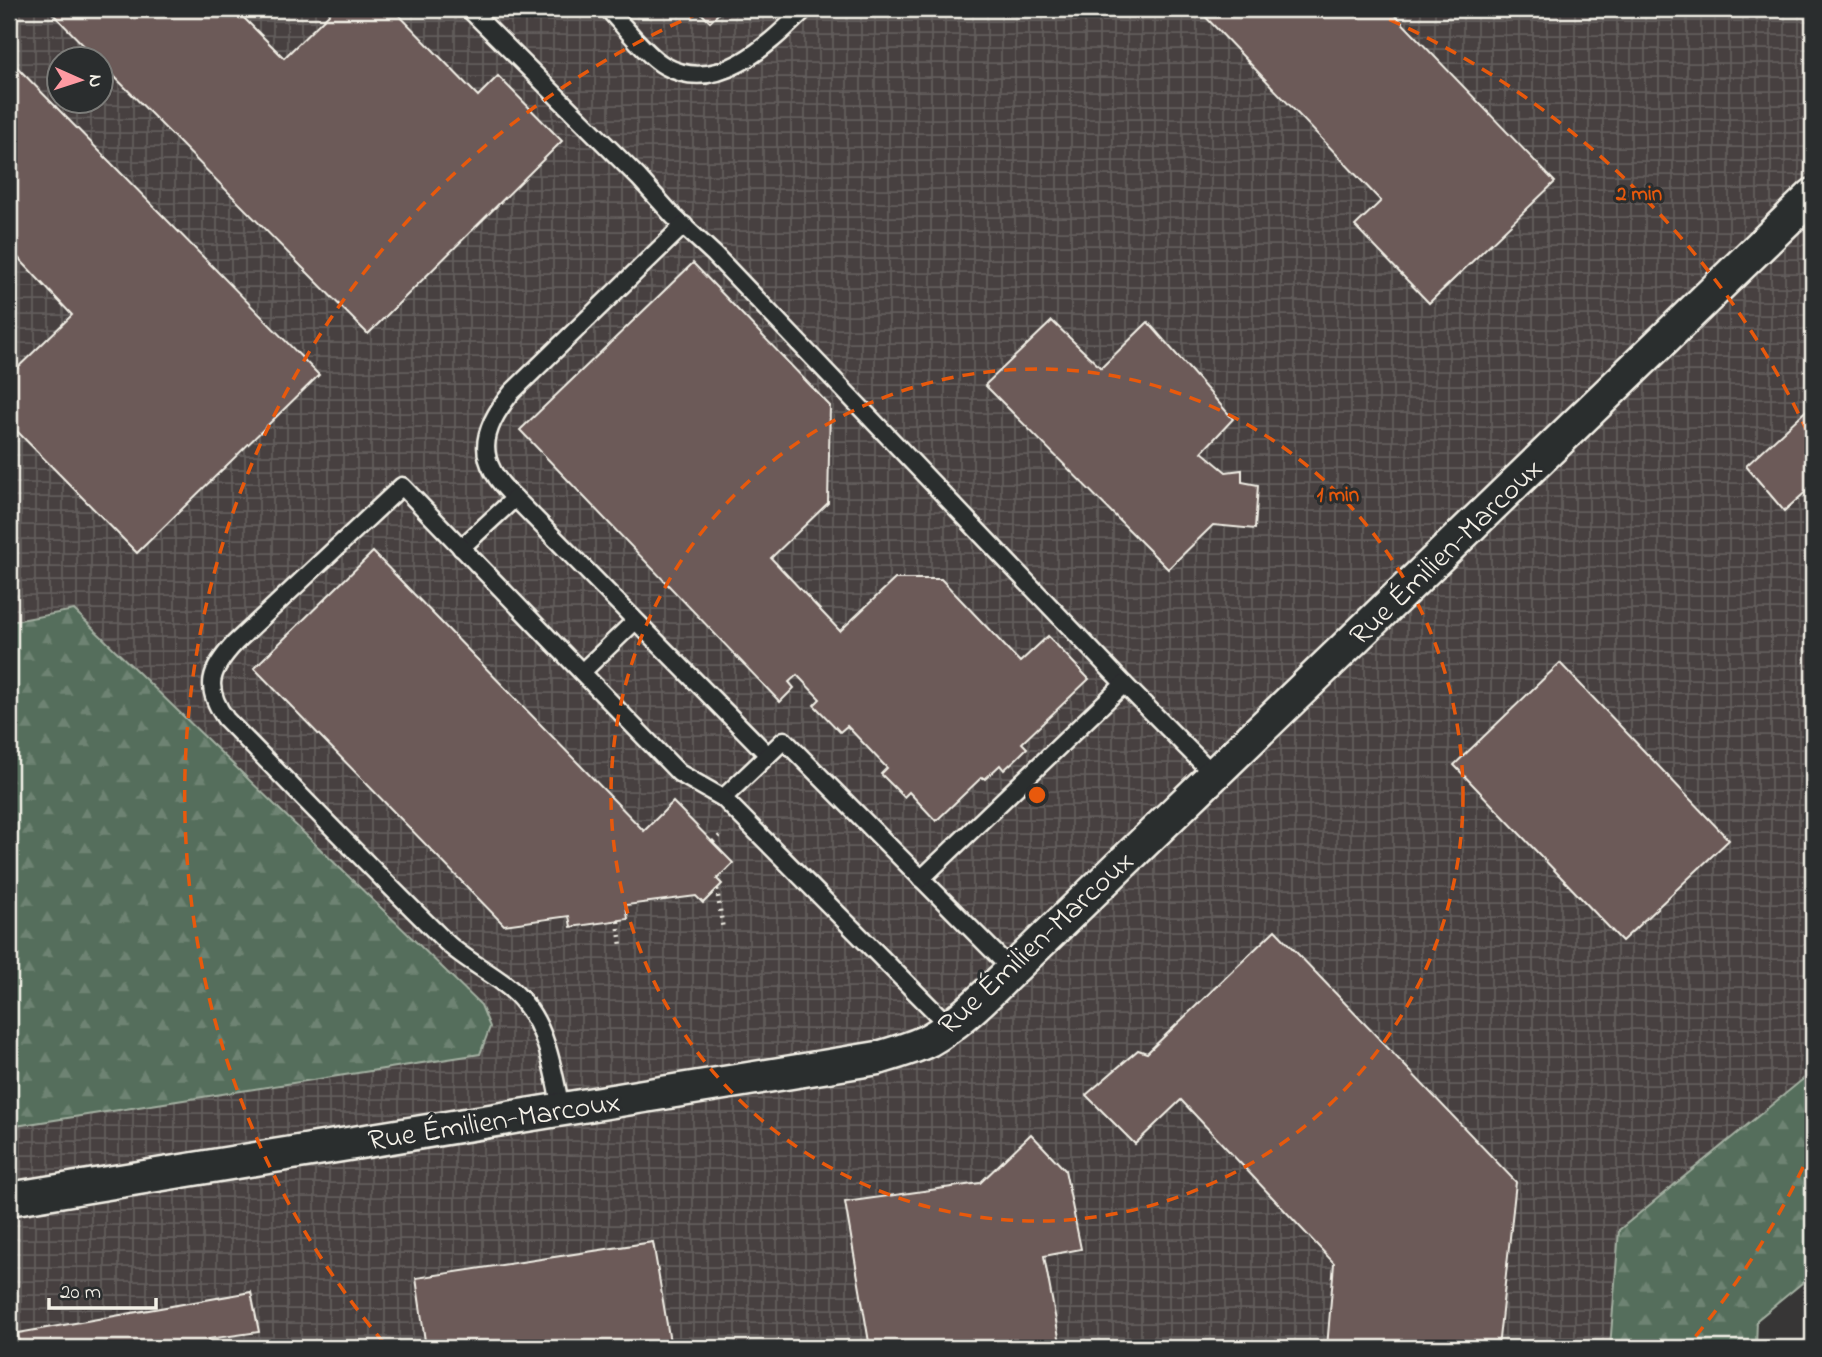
<svg xmlns="http://www.w3.org/2000/svg" width="1822" height="1357" font-family="'Indie Flower',sans-serif">
<defs>
<pattern id="industrial-grid" width="8" height="8" patternUnits="userSpaceOnUse" patternTransform="scale(1.75)"><rect width="8" height="8" fill="#474140"/><path d="M0 4h8M4 0v8" fill="none" stroke="#625d5c"/></pattern>
<pattern id="forest-firs" width="22" height="20" patternUnits="userSpaceOnUse" patternTransform="scale(1.75)"><rect width="22" height="20" fill="#556e5b"/><path d="M5 1l3.5 6h-7zM16 11l3.5 6h-7z" fill="#6e8373"/></pattern>
</defs>
<rect width="100%" height="100%" fill="#373636"/>
<filter id="ink" filterUnits="userSpaceOnUse"><feTurbulence type="fractalNoise" baseFrequency=".0143" numOctaves="2"/><feDisplacementMap in="SourceGraphic" scale="14" xChannelSelector="R" yChannelSelector="G"/><feConvolveMatrix kernelMatrix="1 2 1 2 8 2 1 2 1" color-interpolation-filters="sRGB"/></filter>
<g filter="url(#ink)">
<path fill="url(#industrial-grid)" fill-rule="evenodd" d="M9,9H1813V1071L1619,1230L1610,1348H9ZM60,60H102V102H60Z"/>
<g fill="url(#forest-firs)" stroke="#a4b0a2" stroke-width="2">
<path d="M74,610L481,1005L490,1027L480,1054L9,1127V622Z"/>
<path d="M1813,1071V1274L1757,1320L1756,1348H1610L1619,1230Z"/>
</g>
<g fill="#6c5a58" stroke="#f4f1e8" stroke-width="2">
<path d="M48,9H235L284,58L334,9H393L478,96L498,76L562,141L368,334L102,64V60H98Z"/>
<path d="M697,9H723L710,22Z"/>
<path d="M1198,9H1389L1555,182L1429,303L1355,226L1381,201Z"/>
<path d="M9,59L319,375L137,553L9,423V376L72,315L9,248Z"/>
<path d="M693,263L830,406L828,503L771,558L804,593L840,631L895,579H941L1020,662L1048,636L1089,679L1022,743L1027,748L1017,758L1004,770L1000,765L985,779L982,777L936,821L909,792L904,797L881,774L887,768L847,726L840,732L814,705L820,699L797,675L789,682L794,688L780,702L520,430Z"/>
<path d="M1052,321L1101,368L1148,322L1233,419L1202,452L1226,472L1242,470V482L1258,485L1255,529L1213,525L1168,569L985,385Z"/>
<path d="M1813,404V491L1810,488L1784,511L1746,466Z"/>
<path d="M373,552L644,831L673,802L733,863L717,879L722,884L703,903L696,896L626,905L628,919L571,927L569,916L504,925L254,668Z"/>
<path d="M1560,663L1729,840L1622,941L1454,765Z"/>
<path d="M1275,930L1516,1182L1498,1348H1327L1334,1263L1181,1100L1135,1144L1086,1095L1138,1050L1147,1053Z"/>
<path d="M1031,1134L1065,1170L1081,1249L1044,1256L1061,1348H870L845,1202L980,1183Z"/>
<path d="M653,1242L671,1348H426L416,1278Z"/>
<path d="M251,1292L259,1332L208,1339L209,1348H20L18,1333Z"/>
</g>
<g fill="none" stroke-linecap="round" stroke-linejoin="round">
<defs>
<g id="lane">
<path d="M469,9L639,178L674,217L714,254L1124,684"/>
<path d="M608,9C623,25 647,56 665,66C719,96 771,42 805,9"/>
<path d="M515,498C475,462 479,432 512,392L684,225"/>
<path d="M461,548L515,498L768,755"/>
<path d="M582,672L635,621"/>
<path d="M723,798L784,740L1012,970"/>
<path d="M921,879L1124,684L1214,775"/>
<path d="M561,1109C554,1075 548,1032 525,1004C504,977 470,965 446,942C371,869 299,793 226,719C203,687 210,670 235,643L402,486L679,773L723,798L949,1026"/>
</g>
<path id="street" d="M9,1199L878,1058C895,1053 913,1048 929,1040C961,1022 986,995 1012,970L1813,195"/>
</defs>
<use href="#lane" stroke="#f4f1e8" stroke-width="21"/>
<use href="#street" stroke="#f4f1e8" stroke-width="37"/>
<g stroke="#f4f1e8" stroke-width="4.5" stroke-dasharray="2 5" stroke-linecap="butt">
<path d="M713,842L723,833"/>
<path d="M717,889L723,930"/>
<path d="M618,921L621,946"/>
</g>
<use href="#lane" stroke="#2a2d2e" stroke-width="16"/>
<use href="#street" stroke="#2a2d2e" stroke-width="32"/>
</g>
</g>
<g fill="none" stroke="#e8590c" stroke-width="3.5" stroke-dasharray="12 9">
<circle cx="1037" cy="795" r="426"/>
<path d="M1812 1148A852 852 0 0 1 1690 1343M384 1343A852 852 0 0 1 704 11M1370 11A852 852 0 0 1 1812 442"/>
</g>
<g text-anchor="middle" stroke-width="6" stroke-linejoin="round" paint-order="stroke">
<g font-size="30" fill="#f4f1e8" stroke="#2a2d2e">
<text transform="translate(1445 551) rotate(-44)" y="10">Rue Émilien-Marcoux</text>
<text transform="translate(1035 942) rotate(-43)" y="10">Rue Émilien-Marcoux</text>
<text transform="translate(494 1120) rotate(-9)" y="10">Rue Émilien-Marcoux</text>
</g>
</g>
<circle cx="1037" cy="795" r="10" fill="#e8590c" stroke="#2a2d2e" stroke-width="3.5"/>
<g font-size="21" text-anchor="middle" font-weight="bold" fill="#e8590c" stroke="#2a2d2e" stroke-width="6" stroke-linejoin="round" paint-order="stroke">
<text x="1639" y="200">2 min</text>
<text x="1338" y="501">1 min</text>
</g>
<rect width="1822" height="1357" fill="none" stroke="#2a2d2e" stroke-width="35"/>
<rect x="18" y="18" width="1787" height="1322" fill="none" stroke="#f4f1e8" stroke-width="2.5" filter="url(#ink)"/>
<g transform="translate(80 80) rotate(93)"><circle r="33" fill="#2a2d2e" stroke="#7b7b78" stroke-width="2"/>
<path d="M0-5L12 26L0 18L-12 26Z" fill="#ff9aa2"/>
<text y="-10" font-size="19" font-weight="bold" text-anchor="middle" fill="#f4f1e8">N</text>
</g>
<path d="M49 1298v10h107v-10" fill="none" stroke="#f4f1e8" stroke-width="3.5"/>
<text x="60" y="1298" font-size="21" fill="#f4f1e8" stroke="#2a2d2e" stroke-width="5" paint-order="stroke">20 m</text>
</svg>
